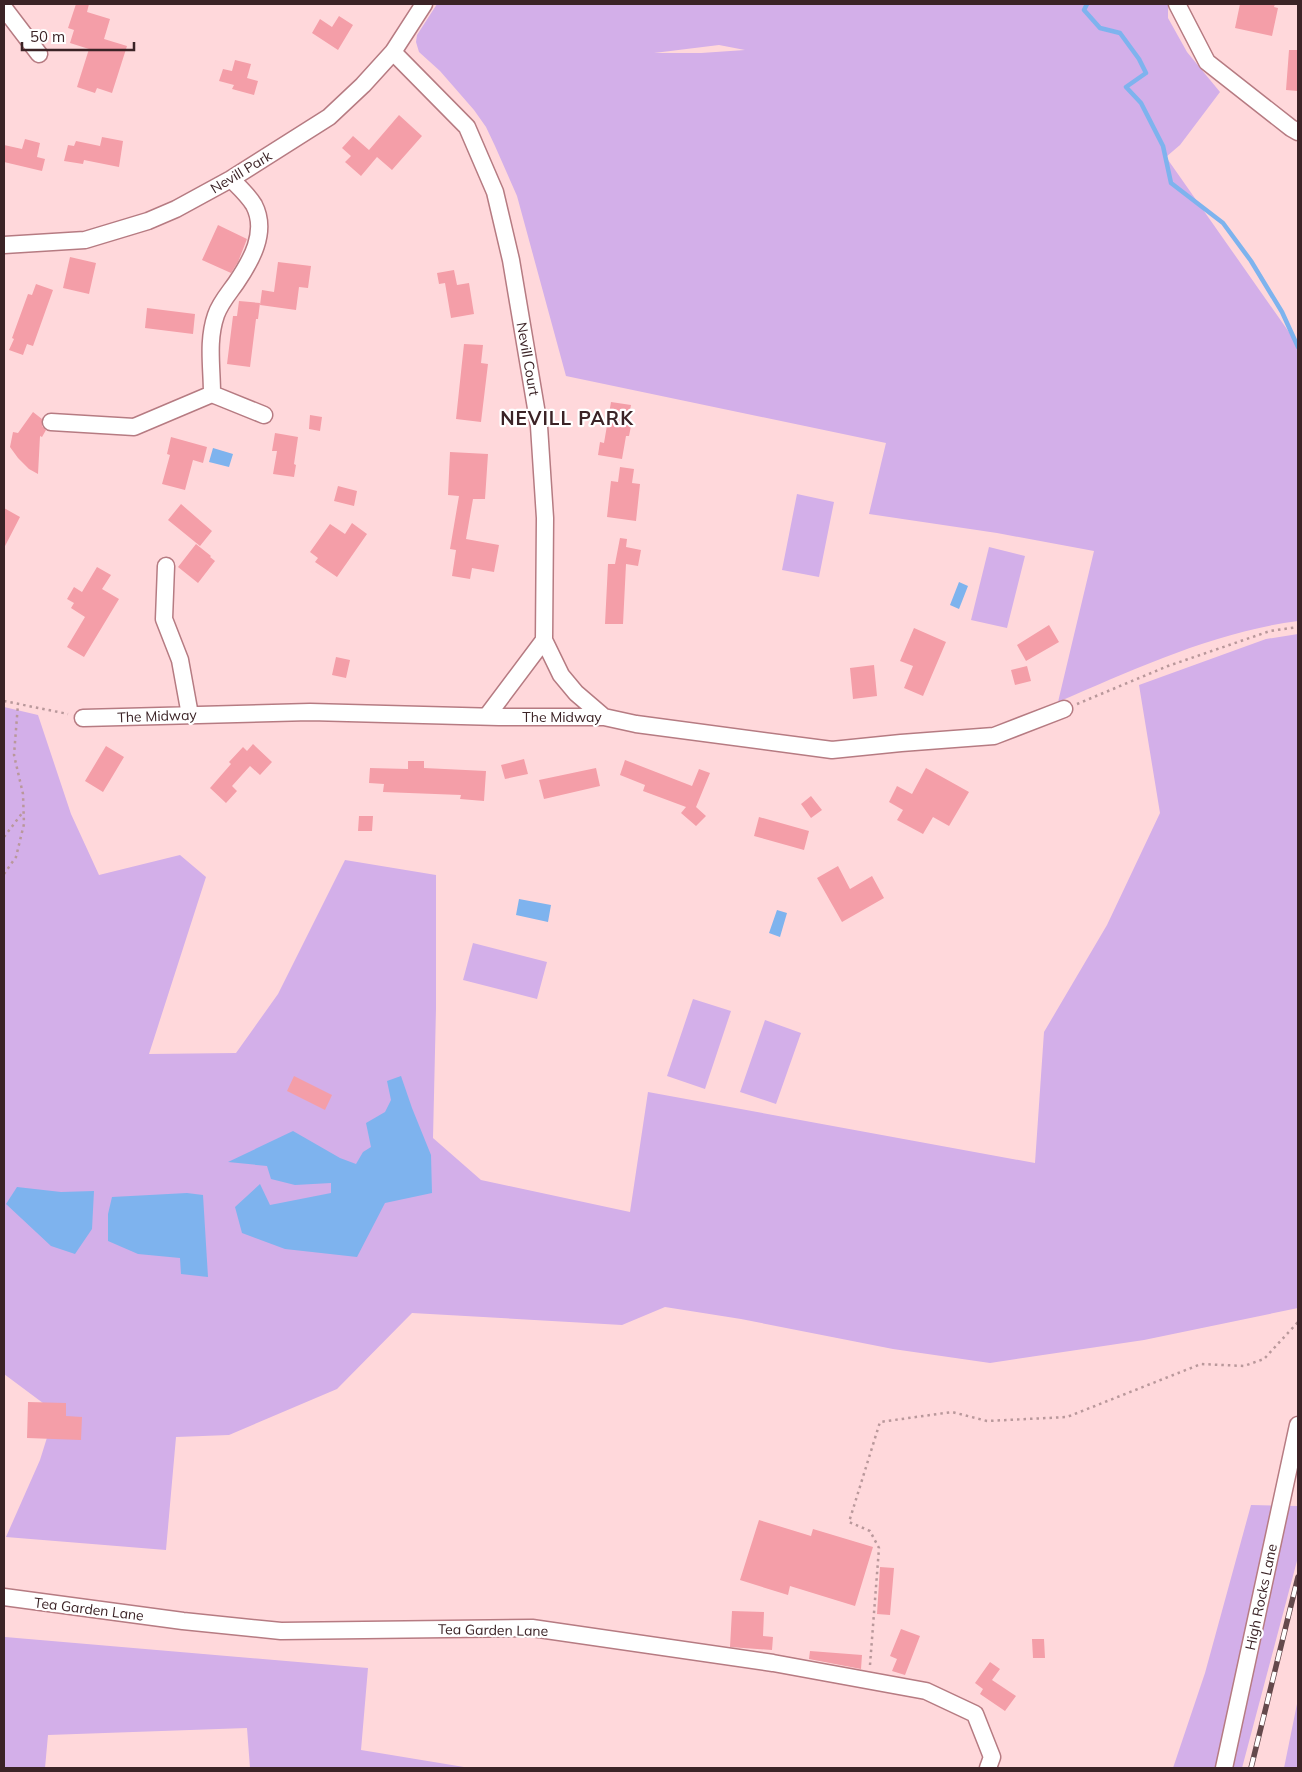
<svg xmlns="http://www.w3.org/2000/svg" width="1302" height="1772" font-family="Mulish,sans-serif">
<rect width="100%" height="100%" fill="#ffd8db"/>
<path fill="#d3afe9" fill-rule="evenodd" d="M 437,4 L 1168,4 L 1168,18 L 1187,52 L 1220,92 L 1180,145 L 1166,157 L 1298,345 L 1298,621 C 1214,632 1135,669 1058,702 L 1094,551 L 997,533 L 869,514 L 886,443 L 566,376 L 517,196 L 495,146 L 486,127 L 474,110 L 440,71 L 419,52 L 416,42 L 417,35 ZM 719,45 L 745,50 L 701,53 L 654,53 Z
M 797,494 L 834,502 L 819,577 L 782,570 Z
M 989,547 L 1025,556 L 1007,628 L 971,620 Z
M 1298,634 L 1298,1308 L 1144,1340 L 990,1363 L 893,1349 L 741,1319 L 665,1307 L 622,1325 L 412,1313 L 337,1389 L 229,1435 L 176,1437 L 166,1550 L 6,1537 L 40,1460 L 55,1412 L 4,1374 L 4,707 L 38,715 L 71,814 L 99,875 L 180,855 L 206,877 L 149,1054 L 236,1053 L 278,994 L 345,860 L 436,875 L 436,1008 L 433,1138 L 481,1180 L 630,1212 L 648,1092 L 1035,1163 L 1044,1032 L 1107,925 L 1160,813 L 1139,685 L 1266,639 Z
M 473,943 L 547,962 L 537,999 L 463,980 Z
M 693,999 L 731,1011 L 705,1089 L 667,1076 Z
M 765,1020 L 801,1033 L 776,1104 L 740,1092 Z
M 1251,1505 L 1298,1506 L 1298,1557 L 1242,1768 L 1173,1768 L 1205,1673 Z
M 5,1637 L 368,1668 L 361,1750 L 470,1768 L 250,1768 L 247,1728 L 48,1735 L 45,1768 L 4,1768 Z
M 1298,1699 L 1298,1768 L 1284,1768 Z"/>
<path fill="#7eb3ee" d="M 213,448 L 233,454 L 229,467 L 209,462 Z
M 959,582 L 968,586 L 959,609 L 950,605 Z
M 519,899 L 551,905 L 548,922 L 516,915 Z
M 777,910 L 787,913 L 780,937 L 769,933 Z
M 401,1076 L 412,1108 L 431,1155 L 432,1193 L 385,1203 L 357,1257 L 285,1249 L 242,1233 L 235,1207 L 260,1184 L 270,1205 L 331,1193 L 331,1183 L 295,1185 L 271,1179 L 267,1166 L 228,1162 L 293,1131 L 340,1158 L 356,1164 L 363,1152 L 371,1147 L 366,1123 L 385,1112 L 391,1100 L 387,1081 Z
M 17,1187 L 61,1192 L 94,1191 L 92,1229 L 75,1254 L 51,1246 L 6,1204 Z
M 187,1193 L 203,1195 L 208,1277 L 181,1274 L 180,1258 L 138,1254 L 108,1241 L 108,1214 L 112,1197 Z"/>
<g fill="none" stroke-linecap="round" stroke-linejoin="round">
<path stroke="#7eb3ee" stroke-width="4.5" d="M 1087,4 L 1084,10 L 1100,28 L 1120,33 L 1139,59 L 1146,73 L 1126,87 L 1141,103 L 1163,146 L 1171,183 L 1223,223 L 1251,261 L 1282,312 L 1298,347"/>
</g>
<path fill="#f49ea8" d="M 76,4 L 89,4 L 87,12 L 110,19 L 104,39 L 127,46 L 112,93 L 97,88 L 95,93 L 77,87 L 89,49 L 70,43 L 74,30 L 68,28 Z
M 1240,4 L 1275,4 L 1274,7 L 1278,8 L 1272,36 L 1235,28 Z
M 339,16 L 353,25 L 338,50 L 312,33 L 320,19 L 332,27 Z
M 1289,50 L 1298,50 L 1298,91 L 1286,90 Z
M 235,60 L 251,64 L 247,78 L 258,81 L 254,95 L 232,89 L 234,85 L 219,81 L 223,69 L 232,71 Z
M 399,115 L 422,136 L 392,170 L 377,157 L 361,176 L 345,162 L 351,156 L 342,148 L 353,136 L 369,150 Z
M 102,137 L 123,141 L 119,167 L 84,160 L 83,164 L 64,161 L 68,145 L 74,146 L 76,141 L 100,146 Z
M 25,139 L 40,143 L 37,157 L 45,159 L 42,171 L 4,162 L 4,145 L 22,149 Z
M 218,225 L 247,239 L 238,262 L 231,273 L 202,260 Z
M 70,257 L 96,263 L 89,294 L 63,288 Z
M 278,262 L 311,266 L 308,288 L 299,287 L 296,310 L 260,305 L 262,290 L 274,292 Z
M 454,270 L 457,285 L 469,283 L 474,314 L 451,318 L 445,283 L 439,284 L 437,273 Z
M 36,284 L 53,290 L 33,346 L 27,344 L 23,355 L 9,350 L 14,339 L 12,338 L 28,294 L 32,295 Z
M 239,301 L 260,303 L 258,319 L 256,319 L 250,367 L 227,364 L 233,316 L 237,316 Z
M 147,308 L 195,314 L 193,334 L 145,328 Z
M 464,344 L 483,345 L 481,363 L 488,364 L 481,422 L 456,419 Z
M 611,402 L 631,405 L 628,421 L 632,421 L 629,436 L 626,436 L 622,459 L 598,455 L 600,442 L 604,443 Z
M 33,412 L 42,419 L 42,426 L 46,430 L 42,437 L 40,436 L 38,474 L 29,469 L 18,458 L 10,447 L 13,432 L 18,433 Z
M 310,415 L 322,417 L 320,431 L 309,429 Z
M 275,433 L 298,437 L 294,464 L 296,465 L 294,477 L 273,474 L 277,451 L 272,451 Z
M 171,437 L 207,447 L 203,463 L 193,460 L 185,490 L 162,484 L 170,455 L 167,454 Z
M 450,452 L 488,454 L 485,499 L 473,499 L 466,539 L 499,545 L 494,572 L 472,568 L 470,579 L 452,576 L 456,550 L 450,549 L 459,496 L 448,495 Z
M 620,467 L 634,469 L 632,483 L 640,484 L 636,521 L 607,517 L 611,481 L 618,482 Z
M 338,486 L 357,491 L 354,506 L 334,501 Z
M 181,504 L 212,531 L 200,546 L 168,520 Z
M 4,508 L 20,517 L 4,548 Z
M 352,523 L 367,534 L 337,577 L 315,562 L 318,558 L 310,552 L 330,524 L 345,534 Z
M 620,538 L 627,539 L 626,547 L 641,550 L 638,566 L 626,564 L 623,624 L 605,624 L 608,564 L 615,564 Z
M 196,544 L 211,556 L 210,557 L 215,561 L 198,583 L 178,567 Z
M 97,567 L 111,575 L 102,589 L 119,599 L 84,657 L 67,647 L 85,617 L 71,608 L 74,603 L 67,599 L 74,587 L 82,592 Z
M 1049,625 L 1059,642 L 1026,661 L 1017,645 Z
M 914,628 L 946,642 L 923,696 L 904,688 L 913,666 L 900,661 Z
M 336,657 L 350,660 L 346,678 L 332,675 Z
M 874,665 L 877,696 L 853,699 L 850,668 Z
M 1027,666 L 1031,681 L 1015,685 L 1011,670 Z
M 253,744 L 272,762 L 260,775 L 250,766 L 232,786 L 237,791 L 226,803 L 210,788 L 231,764 L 229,762 L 243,747 L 247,751 Z
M 106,746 L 124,757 L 103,792 L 85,781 Z
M 524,759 L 528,774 L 505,779 L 501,765 Z
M 625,760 L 692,786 L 699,769 L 710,773 L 696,807 L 706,816 L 696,826 L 681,813 L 686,807 L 643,791 L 645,785 L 620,775 Z
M 408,761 L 424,761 L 424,768 L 486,771 L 484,801 L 460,799 L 461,795 L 383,792 L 384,784 L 369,783 L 370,768 L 408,769 Z
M 596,768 L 600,786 L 544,799 L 539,780 Z
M 926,768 L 969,792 L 949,826 L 933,817 L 923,834 L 897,820 L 903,810 L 889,802 L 897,786 L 912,794 Z
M 811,796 L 822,810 L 811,818 L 801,804 Z
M 359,816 L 373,816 L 372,831 L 358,831 Z
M 759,817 L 809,831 L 804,850 L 754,836 Z
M 838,866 L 850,889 L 872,876 L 884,898 L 842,922 L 817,878 Z
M 294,1076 L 332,1095 L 325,1110 L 287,1091 Z
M 28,1402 L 66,1403 L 66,1416 L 82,1417 L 81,1440 L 27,1438 Z
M 759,1520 L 811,1536 L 813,1529 L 873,1547 L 855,1606 L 790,1586 L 788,1595 L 740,1580 Z
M 880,1567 L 894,1568 L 890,1615 L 877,1614 Z
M 732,1611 L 764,1612 L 763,1636 L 773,1637 L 772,1650 L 730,1647 Z
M 901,1629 L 920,1636 L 905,1675 L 892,1671 L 897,1659 L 890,1656 Z
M 1032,1639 L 1044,1639 L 1045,1658 L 1033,1658 Z
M 810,1651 L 862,1655 L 861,1669 L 809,1659 Z
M 990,1662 L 1000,1669 L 992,1680 L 1016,1696 L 1005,1711 L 980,1694 L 983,1689 L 975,1683 Z"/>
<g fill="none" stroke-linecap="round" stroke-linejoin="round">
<defs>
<path id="minor" d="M 1177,4 L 1207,62 L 1291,128 L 1298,132
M 4,8 L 39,54
M 393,52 L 467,127 L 495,192 L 511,260 L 539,426 L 545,518 L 544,640 L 487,716
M 4,245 L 85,240 L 148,221 L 176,209 L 231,179 L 329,117 L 363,85 L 393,52 L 424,4
M 212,394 C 212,367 207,341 216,315 C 220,303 229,293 236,283 C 251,261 268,232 254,205 C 248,195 239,187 231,179
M 51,422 L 134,427 L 212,394 L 264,415
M 166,566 L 164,619 L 180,660 L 190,715
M 544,640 L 561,675 L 576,693 L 604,717
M 83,718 L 310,712 L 499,717 L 604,717 L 636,724 L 832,750 L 901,743 L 994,736 L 1064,709
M 4,1597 L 183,1621 L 281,1631 L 532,1628 L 773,1663 L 926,1691 L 975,1714 L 992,1757 L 988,1768
M 1224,1768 L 1298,1425"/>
</defs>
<use href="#minor" stroke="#b67b82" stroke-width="19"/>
<path stroke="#b9989b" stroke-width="2.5" stroke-dasharray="2.5 4" stroke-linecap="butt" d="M 4,701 L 68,714
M 1077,704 L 1168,666 L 1270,631 L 1298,627
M 4,837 L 23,812
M 4,874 L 16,857 L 24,824 L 23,794 L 14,755 L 18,704
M 870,1665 L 879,1548 L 870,1531 L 849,1522 L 880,1422 L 952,1412 L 987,1421 L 1067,1417 L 1201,1364 L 1244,1366 L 1264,1359 L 1298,1322"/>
<use href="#minor" stroke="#fff" stroke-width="16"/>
<defs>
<path id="rail" d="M 1251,1768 L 1298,1577"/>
</defs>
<use href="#rail" stroke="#64494c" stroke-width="5.5"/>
<use href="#rail" stroke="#fff" stroke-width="4" stroke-dasharray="11" stroke-linecap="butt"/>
</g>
<g text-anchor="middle" stroke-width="4.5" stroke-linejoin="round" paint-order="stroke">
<g font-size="14" fill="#3b2326" stroke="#fff">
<text transform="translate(241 172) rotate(-31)" y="5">Nevill Park</text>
<text transform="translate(528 359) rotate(80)" y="5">Nevill Court</text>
<text transform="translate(157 716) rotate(-2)" y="5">The Midway</text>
<text x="562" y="722">The Midway</text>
<text transform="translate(1261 1597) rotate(-78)" y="5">High Rocks Lane</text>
<text transform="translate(89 1609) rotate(7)" y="5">Tea Garden Lane</text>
<text transform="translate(493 1630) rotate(1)" y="5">Tea Garden Lane</text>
</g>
<g font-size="19" font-weight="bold" letter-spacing="1" fill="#3b2326" stroke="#fff">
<text x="567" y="425">NEVILL PARK</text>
</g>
</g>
<rect width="1302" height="1772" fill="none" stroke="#3b2326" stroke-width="10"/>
<path d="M22 42v8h112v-8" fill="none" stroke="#3b2326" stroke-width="2.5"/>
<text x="30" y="42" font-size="15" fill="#3b2326" stroke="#ffffff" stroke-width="4" paint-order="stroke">50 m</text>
</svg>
